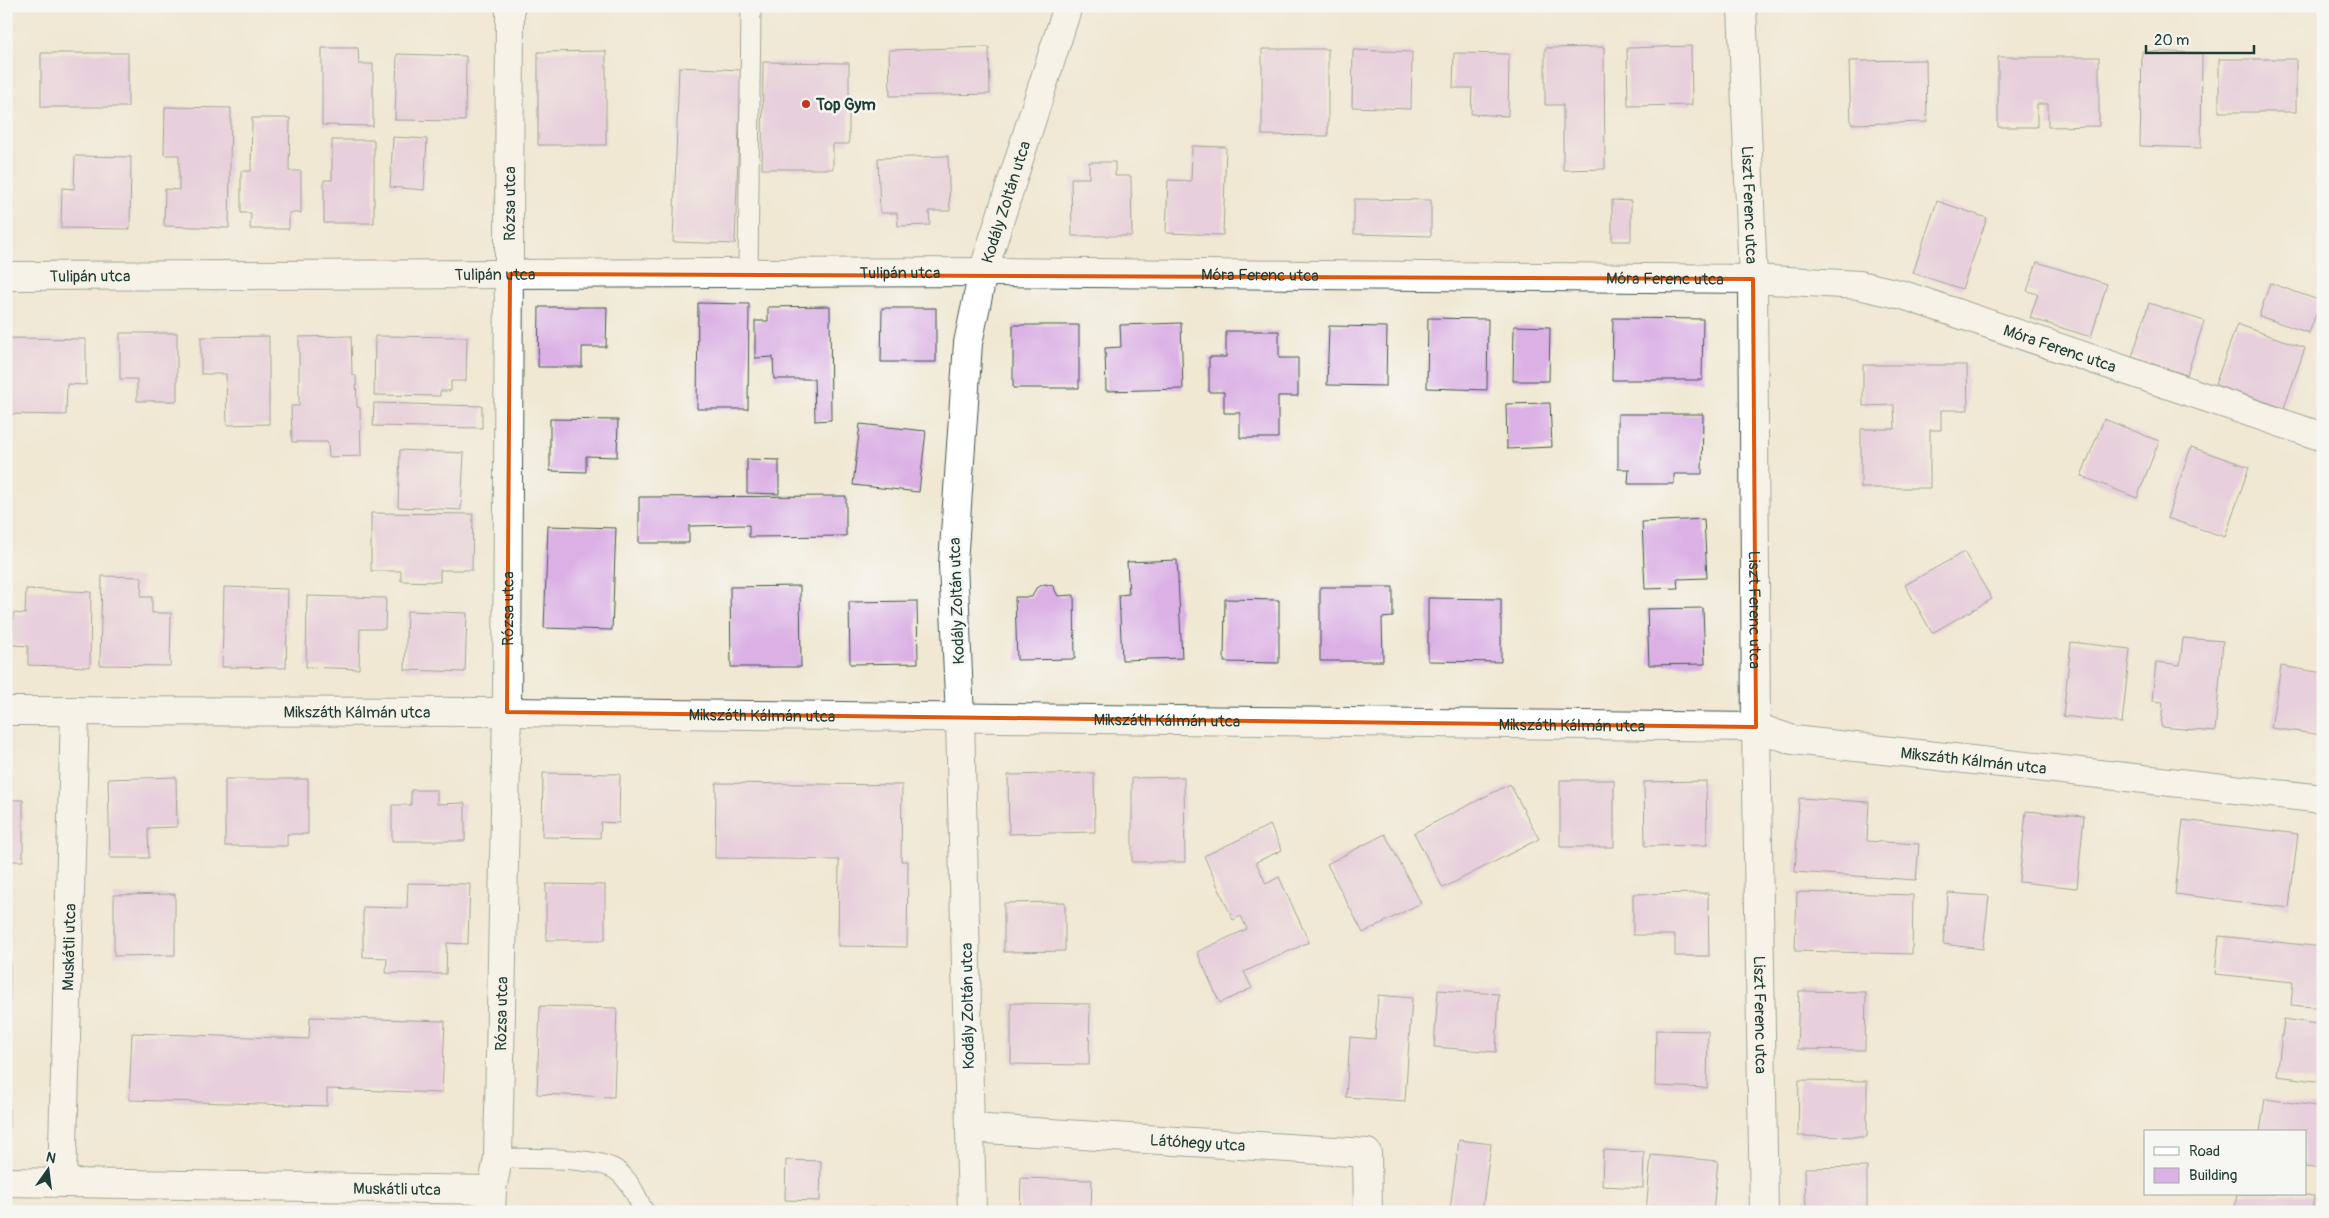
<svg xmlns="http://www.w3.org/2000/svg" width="2329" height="1218" font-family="Pangolin,sans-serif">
<rect width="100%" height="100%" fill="#f6f6f2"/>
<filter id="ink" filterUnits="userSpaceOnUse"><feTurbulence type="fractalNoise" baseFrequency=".02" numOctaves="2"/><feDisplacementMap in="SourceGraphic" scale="10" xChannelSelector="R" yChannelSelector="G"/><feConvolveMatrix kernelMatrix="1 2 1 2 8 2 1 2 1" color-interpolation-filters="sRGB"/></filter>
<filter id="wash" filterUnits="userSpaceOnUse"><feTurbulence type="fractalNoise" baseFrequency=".0096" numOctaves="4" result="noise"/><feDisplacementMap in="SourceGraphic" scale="20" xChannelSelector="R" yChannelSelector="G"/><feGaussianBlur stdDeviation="1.12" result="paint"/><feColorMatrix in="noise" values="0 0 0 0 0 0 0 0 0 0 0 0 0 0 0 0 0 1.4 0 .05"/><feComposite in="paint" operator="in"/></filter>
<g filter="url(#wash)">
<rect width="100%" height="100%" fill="#f0e8d3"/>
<g id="blocks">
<path fill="#dbb1e5" d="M 1691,46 L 1692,105 L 1628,106 L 1627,48 Z
M 989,47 L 990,94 L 890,96 L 889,50 Z
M 1604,47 L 1605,169 L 1563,170 L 1563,105 L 1545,105 L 1545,48 Z
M 322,48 L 358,48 L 359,64 L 373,64 L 373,126 L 322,125 Z
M 1262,49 L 1328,49 L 1328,136 L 1262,135 Z
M 1353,50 L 1412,52 L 1411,109 L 1352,107 Z
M 606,51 L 606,145 L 538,145 L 538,52 Z
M 2142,51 L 2202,53 L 2201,148 L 2140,146 Z
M 41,53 L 128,53 L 128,107 L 41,107 Z
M 1454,53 L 1509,54 L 1508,116 L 1471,114 L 1472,88 L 1453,88 Z
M 397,54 L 466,56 L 465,121 L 395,120 Z
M 1998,57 L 2099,57 L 2099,126 L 2048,127 L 2048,104 L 2037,104 L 2037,127 L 1998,127 Z
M 2219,59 L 2296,59 L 2296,112 L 2219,112 Z
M 1926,60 L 1927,122 L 1851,124 L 1849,61 Z
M 763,62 L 849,63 L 849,144 L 833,144 L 833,169 L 762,169 Z
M 679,67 L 741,70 L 735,244 L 673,242 Z
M 165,107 L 231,108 L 229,228 L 164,226 L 165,189 L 179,190 L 179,155 L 164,155 Z
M 252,118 L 290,118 L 289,171 L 301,171 L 301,213 L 289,213 L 289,229 L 250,229 L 251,213 L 241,213 L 241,171 L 251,171 Z
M 393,137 L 427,139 L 424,190 L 390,187 Z
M 332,140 L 374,140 L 374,223 L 324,223 L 324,180 L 332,180 Z
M 1192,146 L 1226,147 L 1223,235 L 1166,233 L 1168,180 L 1191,181 Z
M 75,156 L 131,157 L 130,229 L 61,228 L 62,188 L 74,189 Z
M 948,156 L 950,211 L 929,211 L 930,225 L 898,226 L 897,213 L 880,213 L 878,158 Z
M 1089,162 L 1115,162 L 1115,176 L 1131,176 L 1132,236 L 1072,236 L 1071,178 L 1089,178 Z
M 1354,199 L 1431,200 L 1431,236 L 1354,234 Z
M 1612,200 L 1631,201 L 1631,241 L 1612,241 Z
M 1937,201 L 1987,218 L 1962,289 L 1913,273 Z
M 2037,262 L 2107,284 L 2091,337 L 2030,318 L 2038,294 L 2027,291 Z
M 2270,283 L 2321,301 L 2309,333 L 2259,316 Z
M 698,303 L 749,304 L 748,409 L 697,409 Z
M 2149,303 L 2204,321 L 2187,375 L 2132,357 Z
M 830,306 L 831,420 L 815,421 L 814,379 L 774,379 L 773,357 L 755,358 L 755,321 L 768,321 L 768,307 Z
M 539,307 L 607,307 L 606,347 L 582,347 L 582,367 L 538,367 Z
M 882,308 L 936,308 L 936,362 L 881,362 Z
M 1428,318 L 1488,319 L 1487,390 L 1427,388 Z
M 1613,318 L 1703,319 L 1702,380 L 1612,380 Z
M 1181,323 L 1183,389 L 1106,391 L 1105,348 L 1121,347 L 1120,325 Z
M 2237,324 L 2305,348 L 2284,408 L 2215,385 Z
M 1013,325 L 1079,325 L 1079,388 L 1013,388 Z
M 1329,326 L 1387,327 L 1386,386 L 1327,385 Z
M 1514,326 L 1550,327 L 1549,381 L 1513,381 Z
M 1226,331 L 1279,331 L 1279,358 L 1298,358 L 1298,396 L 1278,396 L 1278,438 L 1240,438 L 1240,413 L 1224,413 L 1224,392 L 1209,392 L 1209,357 L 1226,357 Z
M 120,333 L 177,333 L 177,401 L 137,401 L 137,379 L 120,379 Z
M 269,336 L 269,424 L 227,425 L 226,374 L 201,374 L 201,337 Z
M 351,336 L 352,375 L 356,376 L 357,407 L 360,408 L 361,456 L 329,457 L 328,442 L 292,442 L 291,406 L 299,406 L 299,337 Z
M 375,336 L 467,337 L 466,381 L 451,381 L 451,391 L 440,391 L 440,396 L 374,395 Z
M 6,338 L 86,339 L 86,385 L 67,384 L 66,415 L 6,414 Z
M 1863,365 L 1967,365 L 1968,410 L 1941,410 L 1941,430 L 1930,430 L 1930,488 L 1861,488 L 1861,429 L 1895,429 L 1894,405 L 1863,406 Z
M 374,403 L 482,406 L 482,428 L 373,426 Z
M 1550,403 L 1552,447 L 1507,449 L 1506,404 Z
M 1618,414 L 1703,414 L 1702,474 L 1674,474 L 1674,484 L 1628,484 L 1629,469 L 1618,469 Z
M 550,419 L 618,420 L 617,457 L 586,456 L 586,472 L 550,471 Z
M 2104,419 L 2159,441 L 2137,498 L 2081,476 Z
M 860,424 L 926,431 L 919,492 L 853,485 Z
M 2191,447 L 2249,467 L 2225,537 L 2167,518 Z
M 400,450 L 464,453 L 461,510 L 398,507 Z
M 747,459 L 779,460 L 779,494 L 747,493 Z
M 846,496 L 846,536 L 749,537 L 749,525 L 689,526 L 689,543 L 639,543 L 639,497 Z
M 371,513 L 473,514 L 472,570 L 440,570 L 440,582 L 401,581 L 401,571 L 371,571 Z
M 1704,519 L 1707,578 L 1677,579 L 1678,588 L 1645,589 L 1642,522 Z
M 548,526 L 616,528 L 612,630 L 544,628 Z
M 1964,552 L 1992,599 L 1932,633 L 1905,585 Z
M 1177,560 L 1182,658 L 1122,660 L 1119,595 L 1129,594 L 1127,562 Z
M 102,576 L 142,577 L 141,597 L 152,597 L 152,613 L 171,613 L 170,666 L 100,665 Z
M 1045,584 L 1053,586 L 1058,596 L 1074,595 L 1075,659 L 1017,660 L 1015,597 L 1032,597 L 1036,588 Z
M 800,586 L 801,667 L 731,667 L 730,587 Z
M 224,587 L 288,589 L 286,668 L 222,667 Z
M 1320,587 L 1393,587 L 1393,617 L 1382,618 L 1383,661 L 1320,661 Z
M 26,589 L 91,592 L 90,667 L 28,665 L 28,646 L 12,645 L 13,613 L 25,614 Z
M 307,596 L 386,598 L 385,629 L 360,629 L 359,669 L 306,667 Z
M 1428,598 L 1501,599 L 1501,662 L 1428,661 Z
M 1225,599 L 1279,600 L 1279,663 L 1224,662 Z
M 917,601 L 918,663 L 850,664 L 849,602 Z
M 1703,608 L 1705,664 L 1649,665 L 1647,609 Z
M 407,611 L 467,613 L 465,672 L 405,670 Z
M 2183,638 L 2223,641 L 2215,732 L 2161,727 L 2163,702 L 2152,701 L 2156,662 L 2180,665 Z
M 2071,642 L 2130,649 L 2122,723 L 2063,716 Z
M 2281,666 L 2323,673 L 2323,735 L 2271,728 Z
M 543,773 L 620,774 L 619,823 L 601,822 L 600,838 L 542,837 Z
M 1094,773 L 1095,832 L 1009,834 L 1008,775 Z
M 176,777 L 177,827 L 148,828 L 149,858 L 110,858 L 108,779 Z
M 1184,777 L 1185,862 L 1132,862 L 1132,778 Z
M 225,779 L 308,779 L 308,834 L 287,834 L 287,846 L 225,846 Z
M 1560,780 L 1614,780 L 1614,847 L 1560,847 Z
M 1706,781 L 1707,845 L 1645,846 L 1644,782 Z
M 716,783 L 902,785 L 901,861 L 908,861 L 907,947 L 838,946 L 839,860 L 715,858 Z
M 1510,784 L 1539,839 L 1443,888 L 1414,833 Z
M 411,790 L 437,790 L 437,804 L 465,803 L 465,841 L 392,841 L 392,805 L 411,805 Z
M 1799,798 L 1869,802 L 1867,841 L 1919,844 L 1916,880 L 1795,872 Z
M 6,800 L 23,800 L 23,861 L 6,861 Z
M 2026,811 L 2084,816 L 2077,888 L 2019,882 Z
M 2183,820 L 2298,834 L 2289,908 L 2175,894 Z
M 1270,825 L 1282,850 L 1256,862 L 1266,884 L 1279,877 L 1309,942 L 1244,972 L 1252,988 L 1220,1003 L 1197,952 L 1247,929 L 1241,916 L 1233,920 L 1204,856 Z
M 1385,834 L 1421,903 L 1363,933 L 1327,864 Z
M 408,883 L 470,884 L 468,944 L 447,943 L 446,974 L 386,973 L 387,958 L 363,957 L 363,907 L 407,908 Z
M 546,884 L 605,885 L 605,940 L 546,940 Z
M 1797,892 L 1913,895 L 1912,954 L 1795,951 Z
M 1708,893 L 1709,956 L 1675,956 L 1675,935 L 1633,935 L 1633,894 Z
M 1948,893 L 1989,896 L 1983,949 L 1943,944 Z
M 175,894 L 175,955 L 114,956 L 114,895 Z
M 1065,902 L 1065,951 L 1004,952 L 1004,903 Z
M 2219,936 L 2323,947 L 2323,1008 L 2291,1005 L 2293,982 L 2215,974 Z
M 6,959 L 10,959 L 9,1136 L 6,1136 Z
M 1438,990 L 1499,994 L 1496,1052 L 1434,1047 Z
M 1799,991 L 1866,992 L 1865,1050 L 1797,1049 Z
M 1378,995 L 1412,998 L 1405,1101 L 1346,1097 L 1350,1037 L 1375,1039 Z
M 1011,1003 L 1090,1004 L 1089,1065 L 1011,1064 Z
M 540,1006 L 617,1008 L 614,1097 L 537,1094 Z
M 310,1017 L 445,1021 L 442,1093 L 327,1089 L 327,1106 L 129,1100 L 132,1033 L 309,1039 Z
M 2284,1019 L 2323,1025 L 2323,1082 L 2277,1076 Z
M 1656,1030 L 1708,1031 L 1707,1088 L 1655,1086 Z
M 1799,1080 L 1867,1081 L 1867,1137 L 1798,1136 Z
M 2265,1099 L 2323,1107 L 2323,1169 L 2305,1167 L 2305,1132 L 2260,1132 Z
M 1459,1140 L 1491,1144 L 1482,1212 L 1450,1210 Z
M 1603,1150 L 1644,1152 L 1643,1188 L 1602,1186 Z
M 1651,1155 L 1718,1161 L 1713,1212 L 1646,1212 Z
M 786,1160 L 821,1161 L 820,1201 L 785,1200 Z
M 1867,1167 L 1867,1212 L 1806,1212 L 1805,1168 Z
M 1021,1178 L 1092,1180 L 1091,1212 L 1020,1212 Z
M 2237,1194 L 2298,1194 L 2314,1196 L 2312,1212 L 2234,1212 Z
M 910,1206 L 910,1212 L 847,1212 L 847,1208 Z"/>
</g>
</g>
<g filter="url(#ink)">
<use href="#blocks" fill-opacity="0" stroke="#3e574c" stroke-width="1"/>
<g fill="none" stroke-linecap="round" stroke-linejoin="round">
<defs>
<path id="lane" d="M 748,273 L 751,6
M 498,1158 C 525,1159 595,1156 616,1170 C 630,1180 637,1197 644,1212"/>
<g id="street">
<path id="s1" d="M 1742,6 L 1753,279 L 1756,727 L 1764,1212"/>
<path id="s2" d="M 6,276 L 983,272 L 1753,279 L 1859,285 L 1903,295 L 2323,437"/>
<path id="s3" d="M 6,711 L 507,712 L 1756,727 L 1793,740 L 2323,799"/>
<path id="s4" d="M 970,1128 L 1367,1153 L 1368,1212"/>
<path id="s5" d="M 6,1182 L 492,1190"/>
<path id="s6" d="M 62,1182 L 75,711"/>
<path id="s7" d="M 491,1212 L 492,1190 L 498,1158 L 507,712 L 510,6"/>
<path id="s8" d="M 972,1212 L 960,718 L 953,564 L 968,343 L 983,272 L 1068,6"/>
</g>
</defs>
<use href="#lane" stroke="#3e574c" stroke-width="21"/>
<use href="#street" stroke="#3e574c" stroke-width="30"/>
<use href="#lane" stroke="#fff" stroke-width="19"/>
<use href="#street" stroke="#fff" stroke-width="28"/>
</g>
</g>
<path d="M0 0H2329V1218H0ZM 510,274 L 1753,279 L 1756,727 L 507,712 Z" fill="#f0e8d3" fill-opacity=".55" fill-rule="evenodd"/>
<path fill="none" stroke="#de580e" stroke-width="4" stroke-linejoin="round" d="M 510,274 L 1753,279 L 1756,727 L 507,712 Z"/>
<circle fill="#c8321e" stroke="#f6f6f2" stroke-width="2" cx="806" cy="104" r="5"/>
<g text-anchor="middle" stroke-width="5" stroke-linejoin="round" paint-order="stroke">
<g font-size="16" font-weight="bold" fill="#1f3d34" stroke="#f6f6f2" text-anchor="start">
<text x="816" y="110">Top Gym</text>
</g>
<g font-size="16" fill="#1f3d34" stroke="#f6f6f2">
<text dy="6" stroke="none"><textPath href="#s8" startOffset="1016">Kodály Zoltán utca</textPath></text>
<text dy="6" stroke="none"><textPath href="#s7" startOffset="1009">Rózsa utca</textPath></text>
<text dy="6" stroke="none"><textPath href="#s1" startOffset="199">Liszt Ferenc utca</textPath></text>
<text dy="6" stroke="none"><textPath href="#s2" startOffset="894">Tulipán utca</textPath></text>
<text dy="6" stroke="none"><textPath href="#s2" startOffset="489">Tulipán utca</textPath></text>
<text dy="6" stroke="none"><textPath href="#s2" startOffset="1254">Móra Ferenc utca</textPath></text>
<text dy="6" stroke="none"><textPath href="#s2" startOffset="84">Tulipán utca</textPath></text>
<text dy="6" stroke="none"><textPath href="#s2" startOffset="1659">Móra Ferenc utca</textPath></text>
<text dy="6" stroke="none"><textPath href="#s2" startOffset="2064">Móra Ferenc utca</textPath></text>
<text transform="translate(956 601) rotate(-92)" y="6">Kodály Zoltán utca</text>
<text dy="6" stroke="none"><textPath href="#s7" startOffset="604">Rózsa utca</textPath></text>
<text dy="6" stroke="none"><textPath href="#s1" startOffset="604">Liszt Ferenc utca</textPath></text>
<text dy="6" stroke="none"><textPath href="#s3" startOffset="351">Mikszáth Kálmán utca</textPath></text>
<text dy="6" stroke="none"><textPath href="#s3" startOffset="756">Mikszáth Kálmán utca</textPath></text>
<text dy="6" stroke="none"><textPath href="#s3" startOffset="1161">Mikszáth Kálmán utca</textPath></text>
<text dy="6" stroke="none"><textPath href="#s3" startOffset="1566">Mikszáth Kálmán utca</textPath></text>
<text dy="6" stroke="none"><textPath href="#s3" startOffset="1971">Mikszáth Kálmán utca</textPath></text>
<text dy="6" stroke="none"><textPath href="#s6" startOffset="235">Muskátli utca</textPath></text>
<text transform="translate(967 1006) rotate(-91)" y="6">Kodály Zoltán utca</text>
<text dy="6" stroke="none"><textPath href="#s7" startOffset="199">Rózsa utca</textPath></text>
<text dy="6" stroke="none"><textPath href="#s1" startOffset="1009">Liszt Ferenc utca</textPath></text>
<text dy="6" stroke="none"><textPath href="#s4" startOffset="228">Látóhegy utca</textPath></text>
<text dy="6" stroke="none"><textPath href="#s5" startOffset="391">Muskátli utca</textPath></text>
</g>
</g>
<rect width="2329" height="1218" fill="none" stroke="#f6f6f2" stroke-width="25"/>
<rect x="2144" y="1130" width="162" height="65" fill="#f6f6f2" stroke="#a0aca6"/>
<rect x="2154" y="1147" width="25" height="8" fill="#ffffff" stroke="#a0aca6"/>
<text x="2189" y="1156" font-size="15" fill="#1f3d34">Road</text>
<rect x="2154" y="1168" width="25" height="15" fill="#dbb1e5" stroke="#a0aca6"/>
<text x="2189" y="1180" font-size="15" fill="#1f3d34">Building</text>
<g transform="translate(48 1170) rotate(14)" stroke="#f6f6f2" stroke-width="4" paint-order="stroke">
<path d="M0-4L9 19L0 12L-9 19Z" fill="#1f3d34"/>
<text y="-8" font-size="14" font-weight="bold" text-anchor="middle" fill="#1f3d34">N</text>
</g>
<path d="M2146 45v8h108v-8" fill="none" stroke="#1f3d34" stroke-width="2.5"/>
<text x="2154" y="45" font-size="15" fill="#1f3d34" stroke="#f6f6f2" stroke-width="4" paint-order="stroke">20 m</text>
</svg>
